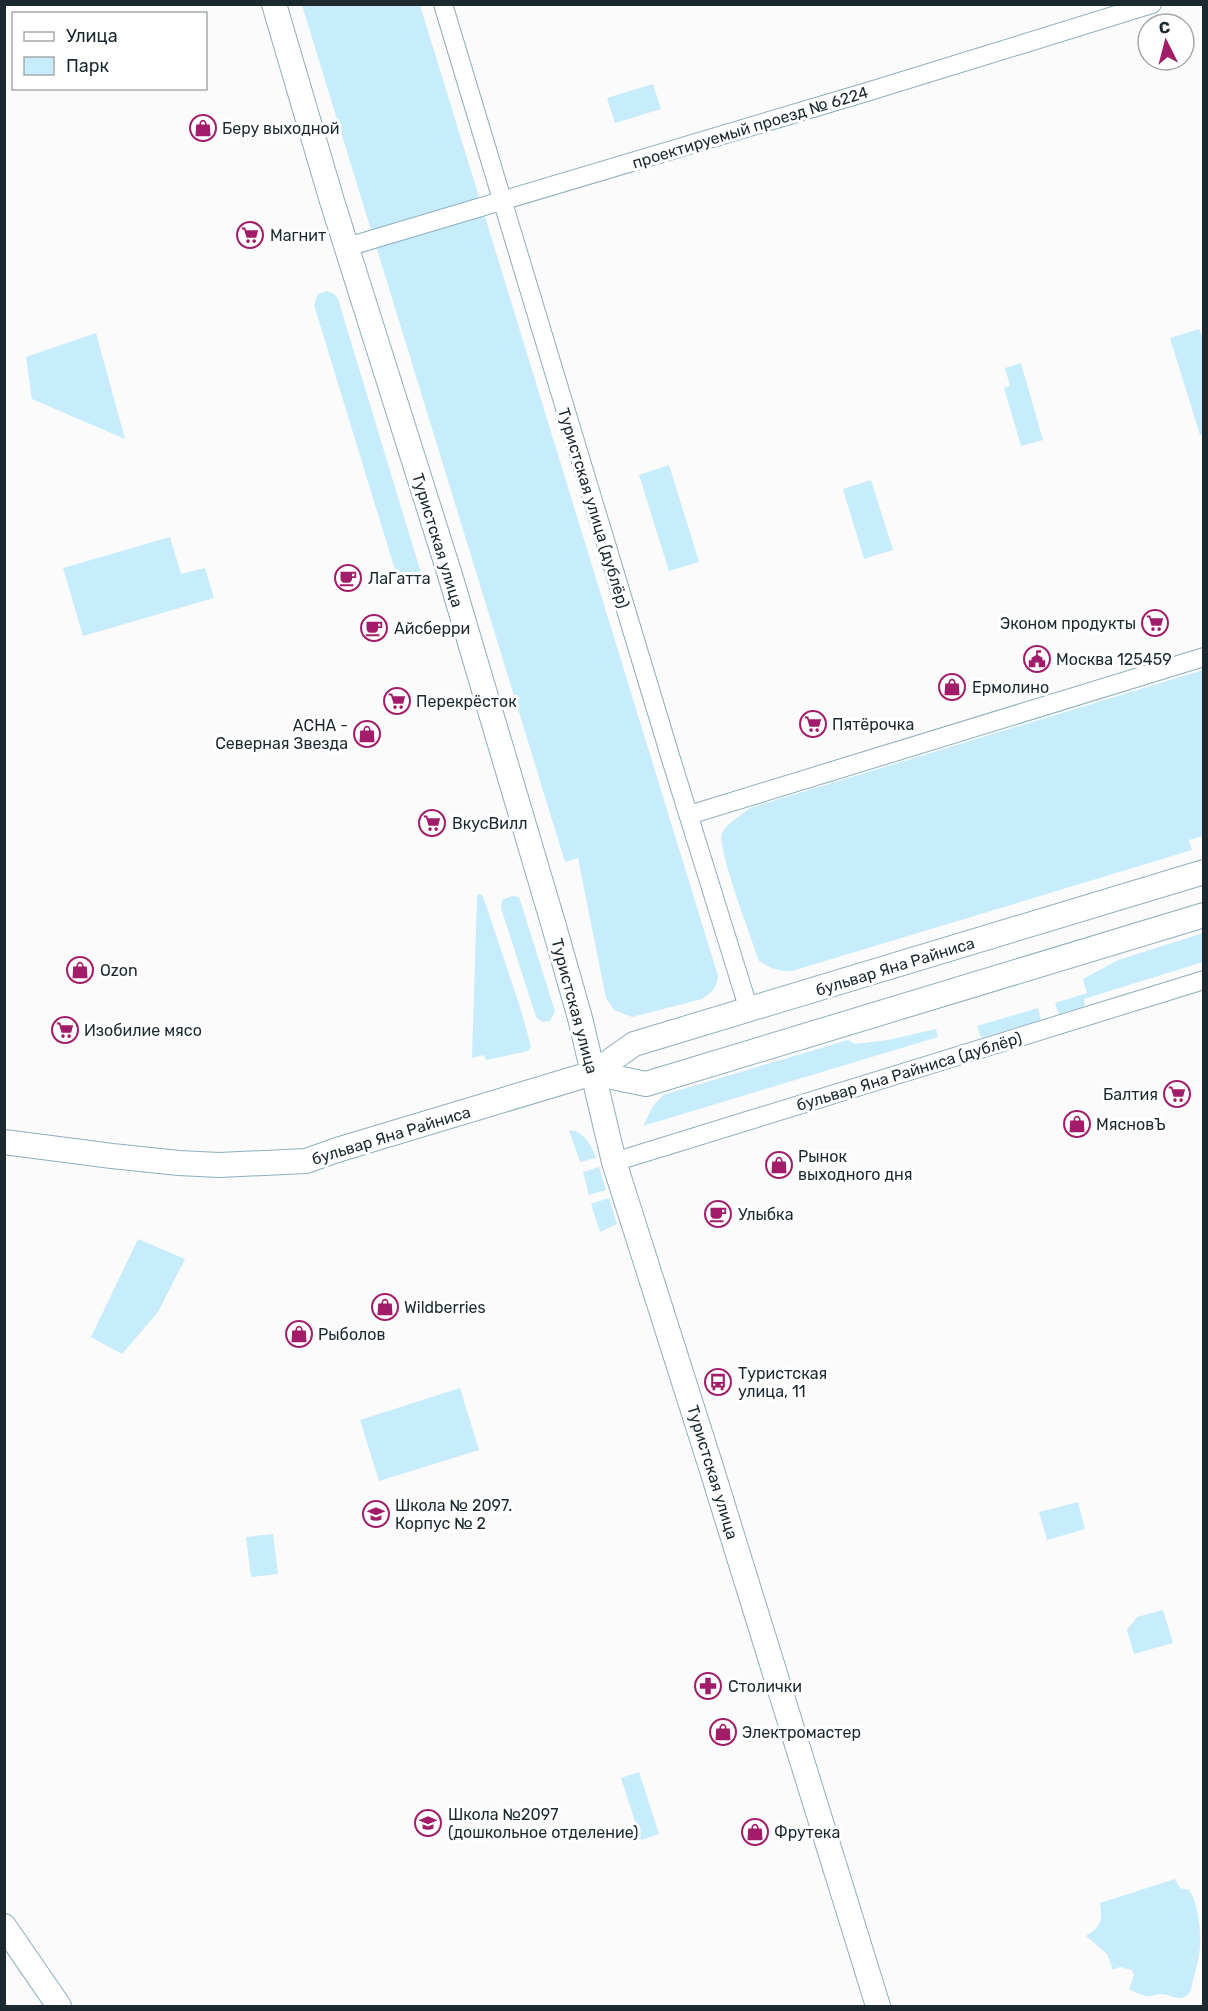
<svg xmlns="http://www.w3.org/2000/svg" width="1208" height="2011" font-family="Rubik,sans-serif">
<rect width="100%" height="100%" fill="#fbfbfb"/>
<path fill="#c7ecfc" d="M 302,5 L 420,5 L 718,976 C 717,988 711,993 702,999 L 632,1017 L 614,1010 L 606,998 L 578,858 L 565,862 Z
M 653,84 L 661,109 L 615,123 L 607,98 Z
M 327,291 L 334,294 L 338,299 L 421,573 L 420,581 L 408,586 L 399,583 L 314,305 L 318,294 Z
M 1199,329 L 1204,342 L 1204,434 L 1200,435 L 1170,338 Z
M 96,333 L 125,439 L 32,399 L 26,357 Z
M 1021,363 L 1043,440 L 1021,446 L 1004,388 L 1010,386 L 1005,368 Z
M 669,465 L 699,562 L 669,571 L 639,475 Z
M 871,480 L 893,550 L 864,559 L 843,489 Z
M 170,537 L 181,574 L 205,568 L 214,598 L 83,636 L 63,568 Z
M 1203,670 L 1203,836 L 1189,840 L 1192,850 L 792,971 C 779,972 770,968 759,961 C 753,942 716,846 722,833 C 726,824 742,815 750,808 Z
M 479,894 L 482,895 L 486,905 L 520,1007 L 531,1046 L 529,1050 L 524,1052 L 486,1060 L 484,1055 L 472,1058 L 477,896 Z
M 512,896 L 519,897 L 555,1011 L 550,1021 L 542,1022 L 536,1017 L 501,908 L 502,900 Z
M 1203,933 L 1203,962 L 1084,999 L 1085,1006 L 1059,1014 L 1055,1003 L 1087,993 L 1083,979 L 1118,960 Z
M 1038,1008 L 1041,1020 L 981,1038 L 977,1026 Z
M 936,1029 L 938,1037 L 643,1126 L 653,1106 L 663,1095 L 848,1040 L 855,1044 L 888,1040 Z
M 569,1130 C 583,1130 592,1146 596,1158 L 580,1162 Z
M 599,1167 L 606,1190 L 589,1195 L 583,1172 Z
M 609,1198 L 617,1224 L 600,1232 L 591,1204 Z
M 138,1239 L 185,1259 L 158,1312 L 122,1354 L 91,1337 Z
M 460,1388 L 479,1450 L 379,1481 L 360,1420 Z
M 1078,1502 L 1085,1529 L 1047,1540 L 1039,1512 Z
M 273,1534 L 278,1574 L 251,1577 L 246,1537 Z
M 1163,1610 L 1173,1643 L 1134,1654 L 1127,1630 L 1137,1617 Z
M 639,1772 L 659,1834 L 641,1840 L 621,1778 Z
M 1175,1879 L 1180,1888 L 1189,1890 C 1198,1903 1201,1930 1200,1947 C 1199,1961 1194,1975 1191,1989 C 1184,2005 1173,1995 1162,1994 C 1156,1994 1152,1997 1147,1996 C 1141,1995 1134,1992 1129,1989 L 1134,1975 L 1132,1970 L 1120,1967 L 1113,1970 L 1107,1954 L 1086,1936 C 1102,1926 1102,1921 1100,1903 Z"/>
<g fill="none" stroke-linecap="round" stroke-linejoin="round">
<defs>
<path id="street" d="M 443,4 L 671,759 L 749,1010
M 347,247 L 870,91 L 1152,4
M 689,815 L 1204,657
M 614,1162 L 1204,980"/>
<path id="secondary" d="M 274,4 L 332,201 L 450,575 L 553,923 L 580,1018 L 614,1162 L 711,1467 L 878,2006
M 593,1073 L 646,1084 L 1204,915
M 4,1142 L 112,1156 L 179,1163 L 219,1165 L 306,1161 L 337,1150 L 593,1073 L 634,1044 L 1204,872
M 4,1926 L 59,2006"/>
</defs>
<use href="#street" stroke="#8cafbd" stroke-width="20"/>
<use href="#secondary" stroke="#8cafbd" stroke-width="26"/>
<use href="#street" stroke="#fff" stroke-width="18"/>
<use href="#secondary" stroke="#fff" stroke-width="24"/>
</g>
<defs>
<symbol id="shop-ring" viewBox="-11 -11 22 22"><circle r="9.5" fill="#fff" stroke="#a21c69" stroke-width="1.5"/><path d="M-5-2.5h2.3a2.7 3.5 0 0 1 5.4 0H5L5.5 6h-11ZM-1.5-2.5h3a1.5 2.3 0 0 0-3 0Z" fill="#a21c69"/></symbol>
<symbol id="supermarket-ring" viewBox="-11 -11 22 22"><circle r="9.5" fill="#fff" stroke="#a21c69" stroke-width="1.5"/><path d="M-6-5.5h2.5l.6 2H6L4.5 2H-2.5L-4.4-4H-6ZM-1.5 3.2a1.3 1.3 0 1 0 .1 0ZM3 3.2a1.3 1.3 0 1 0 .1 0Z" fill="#a21c69"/></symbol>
<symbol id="cafe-ring" viewBox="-11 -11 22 22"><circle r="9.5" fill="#fff" stroke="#a21c69" stroke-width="1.5"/><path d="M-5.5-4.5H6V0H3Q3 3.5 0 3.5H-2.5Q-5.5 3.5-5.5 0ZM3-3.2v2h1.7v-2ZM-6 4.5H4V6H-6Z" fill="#a21c69"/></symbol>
<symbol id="civic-ring" viewBox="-11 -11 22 22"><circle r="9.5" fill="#fff" stroke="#a21c69" stroke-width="1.5"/><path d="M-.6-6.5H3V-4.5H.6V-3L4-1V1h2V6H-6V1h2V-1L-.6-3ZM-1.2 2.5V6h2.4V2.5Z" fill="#a21c69"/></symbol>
<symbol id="bus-ring" viewBox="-11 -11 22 22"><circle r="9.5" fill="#fff" stroke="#a21c69" stroke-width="1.5"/><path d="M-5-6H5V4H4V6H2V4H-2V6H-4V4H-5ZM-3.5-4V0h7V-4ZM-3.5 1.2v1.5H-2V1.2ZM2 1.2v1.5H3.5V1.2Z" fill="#a21c69"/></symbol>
<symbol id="school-ring" viewBox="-11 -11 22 22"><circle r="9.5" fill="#fff" stroke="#a21c69" stroke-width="1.5"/><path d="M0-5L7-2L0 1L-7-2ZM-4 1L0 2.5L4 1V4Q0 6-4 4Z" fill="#a21c69"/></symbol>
<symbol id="pharmacy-ring" viewBox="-11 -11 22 22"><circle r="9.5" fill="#fff" stroke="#a21c69" stroke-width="1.5"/><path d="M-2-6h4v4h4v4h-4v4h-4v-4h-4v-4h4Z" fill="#a21c69"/></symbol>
</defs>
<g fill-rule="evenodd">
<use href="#shop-ring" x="188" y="113" width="30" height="30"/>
<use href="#supermarket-ring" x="235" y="220" width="30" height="30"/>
<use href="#cafe-ring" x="333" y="563" width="30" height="30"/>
<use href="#supermarket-ring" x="1140" y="608" width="30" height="30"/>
<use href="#cafe-ring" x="359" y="613" width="30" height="30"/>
<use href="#civic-ring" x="1022" y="644" width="30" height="30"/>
<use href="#shop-ring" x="937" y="672" width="30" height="30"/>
<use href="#supermarket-ring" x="382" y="686" width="30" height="30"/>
<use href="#supermarket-ring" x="798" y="709" width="30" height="30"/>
<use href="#shop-ring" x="352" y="719" width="30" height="30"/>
<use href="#supermarket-ring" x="417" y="808" width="30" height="30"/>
<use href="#shop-ring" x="65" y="955" width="30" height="30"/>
<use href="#supermarket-ring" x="50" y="1015" width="30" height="30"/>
<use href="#supermarket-ring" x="1162" y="1079" width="30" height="30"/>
<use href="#shop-ring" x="1062" y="1109" width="30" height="30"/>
<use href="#shop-ring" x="764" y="1150" width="30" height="30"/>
<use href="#cafe-ring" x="703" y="1199" width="30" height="30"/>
<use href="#shop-ring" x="370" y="1292" width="30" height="30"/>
<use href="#shop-ring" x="284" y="1319" width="30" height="30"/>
<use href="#bus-ring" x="703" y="1367" width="30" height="30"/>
<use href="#school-ring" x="361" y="1499" width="30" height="30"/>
<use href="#pharmacy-ring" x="693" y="1671" width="30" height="30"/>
<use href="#shop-ring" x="708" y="1717" width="30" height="30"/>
<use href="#school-ring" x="413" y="1808" width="30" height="30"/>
<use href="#shop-ring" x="740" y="1817" width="30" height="30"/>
</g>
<g text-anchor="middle" stroke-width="6" stroke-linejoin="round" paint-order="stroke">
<g font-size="16" fill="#1c2a2f" stroke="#fff">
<text transform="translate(750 127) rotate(-17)" y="6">проектируемый проезд № 6224</text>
<text transform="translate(594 508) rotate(73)" y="6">Туристская улица (дублёр)</text>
<text transform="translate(438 540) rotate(73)" y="6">Туристская улица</text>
<text transform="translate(895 966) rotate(-17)" y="6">бульвар Яна Райниса</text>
<text transform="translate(575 1006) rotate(75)" y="6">Туристская улица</text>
<text transform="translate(909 1071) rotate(-17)" y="6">бульвар Яна Райниса (дублёр)</text>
<text transform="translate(391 1135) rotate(-17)" y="6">бульвар Яна Райниса</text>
<text transform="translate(713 1472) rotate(73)" y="6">Туристская улица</text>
</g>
<g font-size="16" fill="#1c2a2f" stroke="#fff" text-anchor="start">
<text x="222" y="134">Беру выходной</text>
<text x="270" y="241">Магнит</text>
<text x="368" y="584">ЛаГатта</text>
<text x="1136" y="629" text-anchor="end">Эконом продукты</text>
<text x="394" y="634">Айсберри</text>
<text x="1056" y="665">Москва 125459</text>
<text x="972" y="693">Ермолино</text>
<text x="416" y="707">Перекрёсток</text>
<text x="832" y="730">Пятёрочка</text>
<text x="348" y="731" text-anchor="end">АСНА -<tspan x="348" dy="18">Северная Звезда</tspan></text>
<text x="452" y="829">ВкусВилл</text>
<text x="100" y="976">Ozon</text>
<text x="84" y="1036">Изобилие мясо</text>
<text x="1158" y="1100" text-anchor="end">Балтия</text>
<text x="1096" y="1130">МясновЪ</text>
<text x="798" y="1162">Рынок<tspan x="798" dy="18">выходного дня</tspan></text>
<text x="738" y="1220">Улыбка</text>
<text x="404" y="1313">Wildberries</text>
<text x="318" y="1340">Рыболов</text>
<text x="738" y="1379">Туристская<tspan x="738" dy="18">улица, 11</tspan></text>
<text x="395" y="1511">Школа № 2097.<tspan x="395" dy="18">Корпус № 2</tspan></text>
<text x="728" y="1692">Столички</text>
<text x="742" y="1738">Электромастер</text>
<text x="448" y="1820">Школа №2097<tspan x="448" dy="18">(дошкольное отделение)</tspan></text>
<text x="774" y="1838">Фрутека</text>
</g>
</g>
<rect width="1208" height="2011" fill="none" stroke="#1c2a2f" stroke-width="12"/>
<rect x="12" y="12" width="195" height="78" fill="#ffffff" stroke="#a4aaac" stroke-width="1.5"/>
<rect x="24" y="32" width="30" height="9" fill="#ffffff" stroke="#a4aaac" stroke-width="1.5"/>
<text x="66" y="42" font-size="18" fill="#1c2a2f">Улица</text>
<rect x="24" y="57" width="30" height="18" fill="#c7ecfc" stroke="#a4aaac" stroke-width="1.5"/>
<text x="66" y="72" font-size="18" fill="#1c2a2f">Парк</text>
<g transform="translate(1166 42) rotate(354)"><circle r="28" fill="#ffffff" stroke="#a4aaac" stroke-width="1.5"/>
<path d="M0-4.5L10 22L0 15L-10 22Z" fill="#a21c69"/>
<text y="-9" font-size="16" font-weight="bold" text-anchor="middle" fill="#1c2a2f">С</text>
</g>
</svg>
